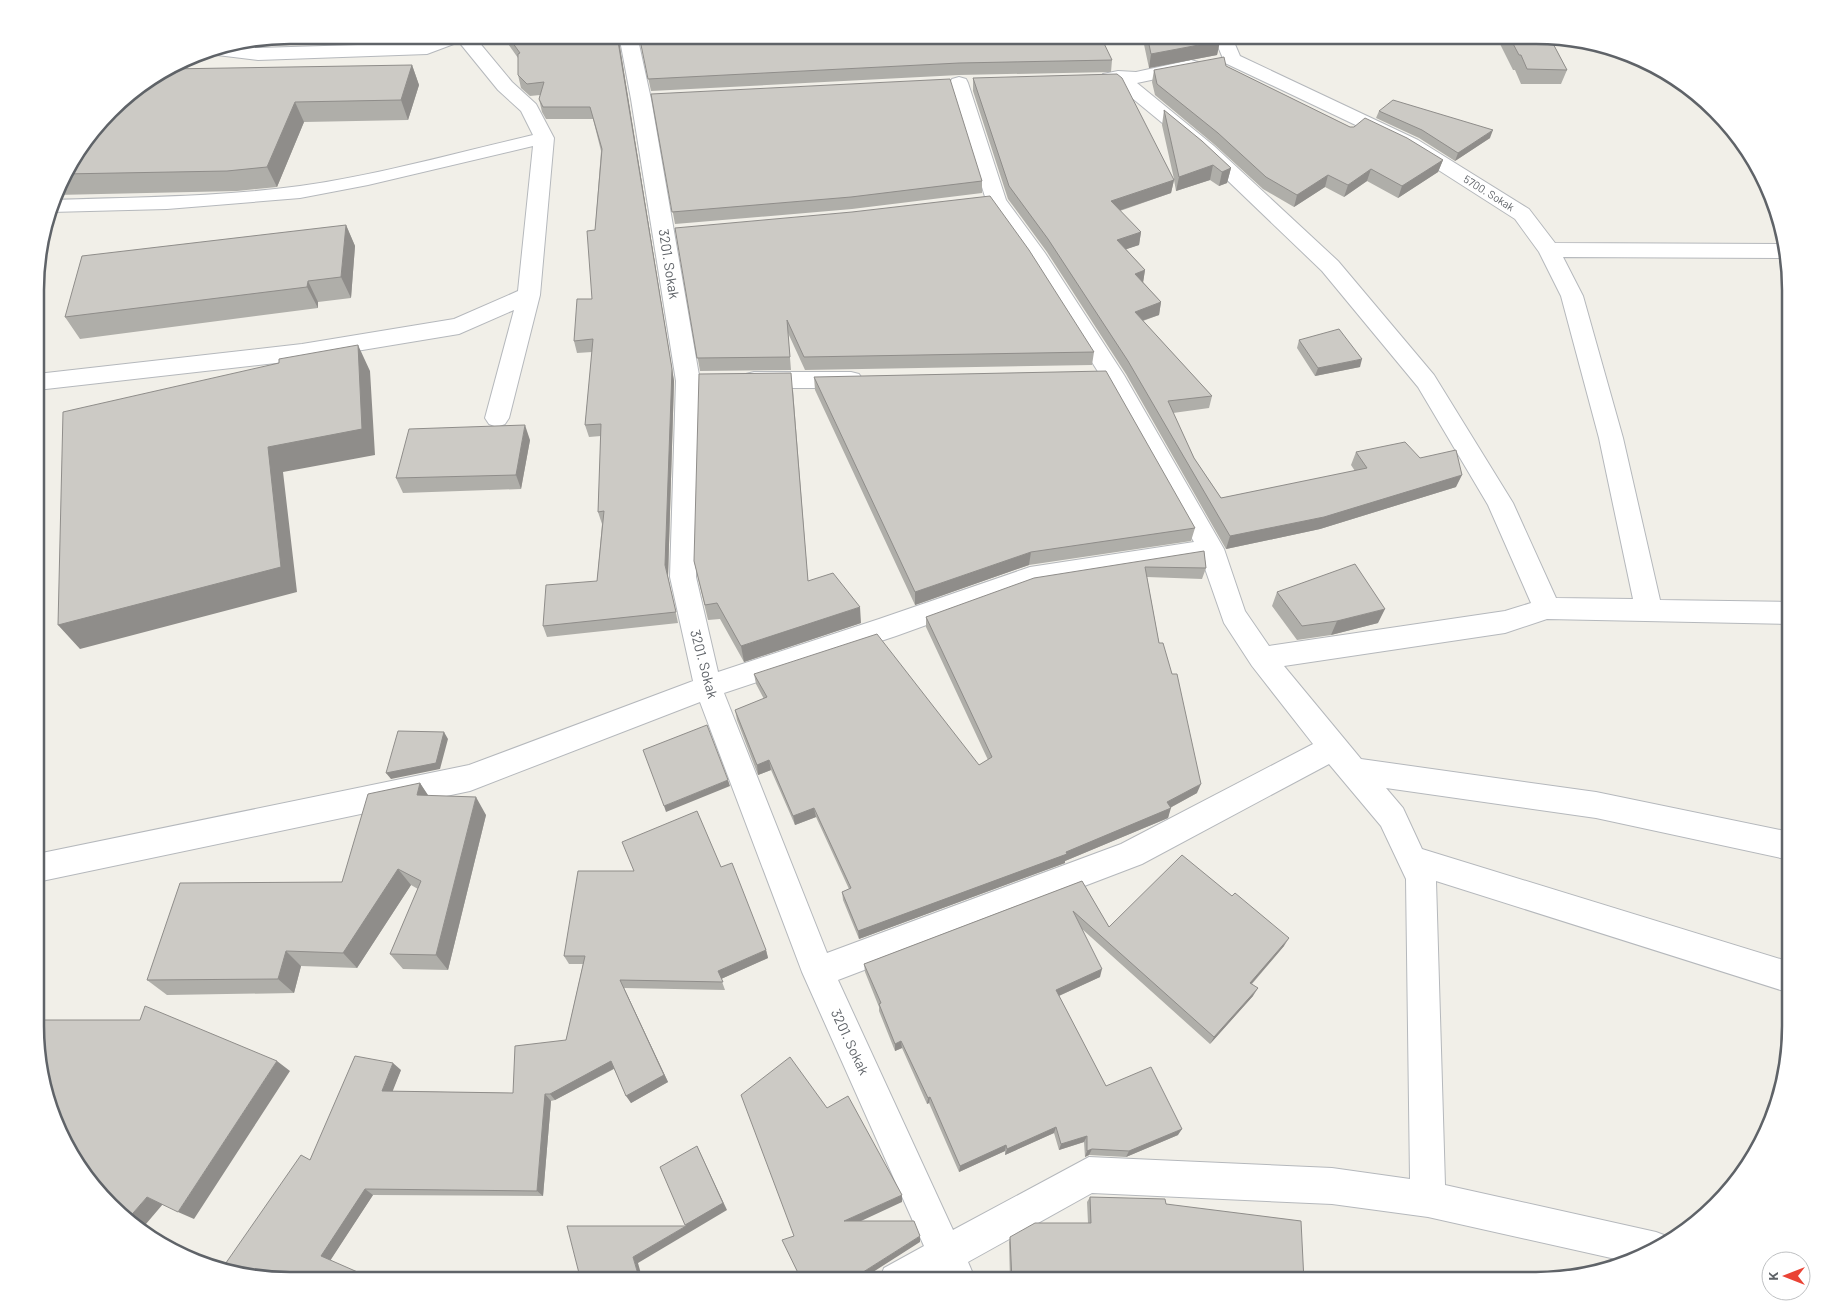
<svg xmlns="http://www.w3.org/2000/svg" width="1826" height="1316" font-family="Barlow,sans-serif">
<rect width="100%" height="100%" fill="#f1efe8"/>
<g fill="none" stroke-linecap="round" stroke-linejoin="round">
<defs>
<path id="minor" d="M 444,35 L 473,35 L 512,82 L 536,104 L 554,138 L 540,295 L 509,418 L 505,424 L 497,427 L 489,424 L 485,418 L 514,310 L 459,334 L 302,360 L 37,390 L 37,374 L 302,344 L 454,319 L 518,291 L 533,146 L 368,185 L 300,198 L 167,209 L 51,212 L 54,200 C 136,197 219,197 300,186 C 378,175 456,153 533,135 L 521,111 L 498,90 L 459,42 L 427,54 L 258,60 L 217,55 L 209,51 L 235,46 L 258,48 L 424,43 Z
M 619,35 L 637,35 L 651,99 L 700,381 L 696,577 L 718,672 L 879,619 L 1030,567 L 1194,542 L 1102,378 L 1029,262 L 986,200 L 950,83 L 952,79 L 959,77 L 966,79 L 968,83 L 1006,200 L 1045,253 L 1124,375 L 1224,549 L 1245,611 L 1269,646 L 1505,611 L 1531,603 L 1488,505 L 1418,387 L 1322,271 L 1200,154 L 1115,84 L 1103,82 L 1101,78 L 1103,74 L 1118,71 L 1136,72 L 1191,60 L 1198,62 L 1200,66 L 1198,70 L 1137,83 L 1214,146 L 1338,261 L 1434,375 L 1513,503 L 1556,598 L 1633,599 L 1599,438 L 1561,296 L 1539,252 L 1515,219 L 1404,148 L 1225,63 L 1213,35 L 1231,35 L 1240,56 L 1418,140 L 1529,209 L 1555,243 L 1783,244 L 1785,258 L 1563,257 L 1583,296 L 1623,438 L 1660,600 L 1790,602 L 1790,624 L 1547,619 L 1505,633 L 1284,666 L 1361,759 L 1596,792 L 1790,832 L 1790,860 L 1596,818 L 1386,788 L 1403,808 L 1422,849 L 1790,962 L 1790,993 L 1436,881 L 1445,1185 L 1656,1232 L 1669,1237 L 1671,1241 L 1649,1255 L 1629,1262 L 1428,1217 L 1332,1204 L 1092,1193 L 968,1262 L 976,1281 L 939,1281 L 938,1278 L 934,1281 L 879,1281 L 884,1268 L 924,1246 L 802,972 L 700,702 L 470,791 L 37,882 L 37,854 L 469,765 L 693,681 L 670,577 L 676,381 L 631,99 ZM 1202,560 L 1224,623 L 1252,666 L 1313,744 L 1121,844 L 827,953 L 724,693 L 896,636 L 1032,587 ZM 1329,764 L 1381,826 L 1406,879 L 1410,1179 L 1332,1168 L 1089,1157 L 953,1230 L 838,980 L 1142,864 Z
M 754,372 L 851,372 L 859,374 L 863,380 L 859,386 L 851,388 L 754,388 L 746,386 L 742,380 L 746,374 Z"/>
</defs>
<use href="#minor" stroke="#b5b8bc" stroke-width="2"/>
<use href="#minor" fill="#fff" fill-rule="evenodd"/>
</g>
<path fill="#afaea9" d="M 502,35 L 618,35 L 674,381 L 668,577 L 678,623 L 547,637 L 543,626 L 597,581 L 602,524 L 598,512 L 601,436 L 589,437 L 585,425 L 592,352 L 577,353 L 574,341 L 592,299 L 595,230 L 601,151 L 593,119 L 546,119 L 542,112 L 539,99 L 540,95 L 530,96 L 521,88 L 518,75 L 518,58 Z
M 639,35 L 1112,60 L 1111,72 L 959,75 L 651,91 Z
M 1142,35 L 1218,35 L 1220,41 L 1217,55 L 1149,68 Z
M 1496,36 L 1549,36 L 1567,70 L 1561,84 L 1521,84 L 1515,70 L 1513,70 Z
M 1633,54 L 1634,54 L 1652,65 L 1639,65 Z
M 412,65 L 419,85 L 408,120 L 304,122 L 277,187 L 237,191 L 56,195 L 61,177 L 121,98 Z
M 1226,66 L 1350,127 L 1443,160 L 1438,172 L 1398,198 L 1367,181 L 1344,197 L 1325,187 L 1294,207 L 1263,189 L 1215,145 L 1155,95 L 1152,82 L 1154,70 Z
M 973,78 L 1174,179 L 1162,125 L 1164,110 L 1231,168 L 1227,183 L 1219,186 L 1210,180 L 1176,191 L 1174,180 L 1171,193 L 1120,211 L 1141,232 L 1139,245 L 1126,249 L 1145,270 L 1143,282 L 1161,302 L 1159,315 L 1143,321 L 1212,396 L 1209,408 L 1173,413 L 1194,458 L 1221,498 L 1355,471 L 1351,465 L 1356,452 L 1420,458 L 1456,487 L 1320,529 L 1226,549 L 1126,374 L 1047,252 L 1008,199 L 973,91 Z
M 651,94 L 982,181 L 982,193 L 852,209 L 675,224 Z
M 1379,111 L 1490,138 L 1455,161 L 1419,138 L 1376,118 Z
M 346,225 L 355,246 L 351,298 L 318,302 L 318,308 L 80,339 L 65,317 Z
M 675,228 L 1094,352 L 1092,365 L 805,370 L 788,333 L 791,370 L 700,371 Z
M 1299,340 L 1360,367 L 1315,376 L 1297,348 Z
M 814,377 L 1195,528 L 1191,541 L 1029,565 L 915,605 L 815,390 Z
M 793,390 L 808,581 L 861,623 L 744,662 L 720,619 L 708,620 L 694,561 Z
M 530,440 L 521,489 L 403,493 L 396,478 Z
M 1204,551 L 1206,568 L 1202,579 L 1147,577 L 1159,643 L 1197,793 L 1170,808 L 1168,818 L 1065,861 L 1065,863 L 859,939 L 843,900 L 842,892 L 849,889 L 816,817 L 795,825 L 771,770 L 758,775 L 737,720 L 735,710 L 764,699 L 756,684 L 754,674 L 979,765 L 988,760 L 926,627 L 926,617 Z
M 1277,592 L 1378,623 L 1331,635 L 1297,640 L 1272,606 Z
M 420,783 L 428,796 L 486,815 L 448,970 L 403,969 L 390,954 L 418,889 L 411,885 L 357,968 L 301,966 L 294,993 L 167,995 L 147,980 L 342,882 Z
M 721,867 L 766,950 L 768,958 L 721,979 L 725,990 L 624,988 L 668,1082 L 631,1103 L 614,1069 L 555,1100 L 551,1101 L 543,1196 L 373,1195 L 330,1260 L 273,1280 L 310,1160 L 401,1070 L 392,1091 L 513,1093 L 566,1040 L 583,964 L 569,964 L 564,956 L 634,871 Z
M 1082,881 L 1109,927 L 1284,946 L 1252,984 L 1253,996 L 1210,1044 L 1082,929 L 1100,977 L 1059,996 L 1106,1086 L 1178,1135 L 1126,1157 L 1089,1155 L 1085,1157 L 1084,1142 L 1059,1150 L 1054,1133 L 1005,1155 L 1005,1151 L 959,1172 L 929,1103 L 927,1104 L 902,1048 L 895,1051 L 879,1011 L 879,1007 L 865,972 L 864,964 Z
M 1090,1197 L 1166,1204 L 1304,1281 L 1010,1281 L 1009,1242 L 1010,1237 L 1088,1223 L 1087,1202 Z"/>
<path fill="#8f8d8a" d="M 618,35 L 674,381 L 668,577 L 678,623 L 665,565 Z
M 1220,41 L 1217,55 L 1149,68 L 1151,54 Z
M 412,65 L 419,85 L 408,120 L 401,100 Z
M 295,102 L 304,122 L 277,187 L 267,167 Z
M 1493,130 L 1490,138 L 1455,161 L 1458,153 Z
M 1443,160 L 1438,172 L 1398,198 L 1402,186 Z
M 1213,165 L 1210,180 L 1176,191 L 1179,177 Z
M 1231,168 L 1227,183 L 1219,186 L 1222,172 Z
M 1371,169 L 1367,181 L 1344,197 L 1348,185 Z
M 1328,175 L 1325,187 L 1294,207 L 1297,195 Z
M 1174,180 L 1171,193 L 1109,214 L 1111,201 Z
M 346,225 L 355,246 L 351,298 L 341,277 Z
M 1141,232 L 1139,245 L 1115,253 L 1117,240 Z
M 1145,270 L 1143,283 L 1135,274 Z
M 308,281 L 318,302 L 318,308 L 307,287 Z
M 1161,302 L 1159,315 L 1132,324 L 1135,312 Z
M 358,345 L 370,371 L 375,455 L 283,472 L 297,592 L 80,649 L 58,625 L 268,447 Z
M 1362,359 L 1360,367 L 1315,376 L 1318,368 Z
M 525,425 L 530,440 L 521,489 L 516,475 Z
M 1462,475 L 1456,487 L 1320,529 L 1226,549 L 1230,536 Z
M 1031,552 L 1029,565 L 915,605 L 915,592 Z
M 860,607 L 861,623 L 744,662 L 741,646 Z
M 1385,609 L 1378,623 L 1331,635 L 1337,621 Z
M 444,732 L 448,739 L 440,769 L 391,779 L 386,773 Z
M 769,760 L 771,770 L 758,775 L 757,765 Z
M 728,780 L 730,786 L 666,812 L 664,806 Z
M 420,783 L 432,801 L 417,795 Z
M 1201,784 L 1197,793 L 1164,811 L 1171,808 L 1168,818 L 1065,861 L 1065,863 L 859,939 L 858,931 L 1167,802 Z
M 476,797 L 486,815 L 448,970 L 436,955 Z
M 814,808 L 816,817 L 795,825 L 793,816 Z
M 398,869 L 411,885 L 357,968 L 343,953 Z
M 1289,938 L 1284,946 L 1246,990 L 1250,983 Z
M 766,950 L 768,958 L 721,979 L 718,971 Z
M 286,951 L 301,966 L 294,993 L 278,979 Z
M 1102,969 L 1100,977 L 1054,998 L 1056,990 Z
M 624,988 L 668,1082 L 631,1103 L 626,1096 Z
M 1258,988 L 1253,996 L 1210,1044 L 1214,1037 Z
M 901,1041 L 902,1048 L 895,1051 L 895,1044 Z
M 277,1061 L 290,1071 L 194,1219 L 178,1212 Z
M 611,1061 L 615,1068 L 555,1100 L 550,1094 Z
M 393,1063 L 401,1070 L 390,1098 L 382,1091 Z
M 545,1094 L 551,1101 L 543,1196 L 537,1191 Z
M 930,1097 L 929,1103 L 927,1104 L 928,1098 Z
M 1056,1127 L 1054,1133 L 1005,1155 L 1007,1149 Z
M 1182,1129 L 1178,1135 L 1126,1157 L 1129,1151 Z
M 1087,1136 L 1084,1142 L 1059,1150 L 1061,1144 Z
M 1006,1145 L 1005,1151 L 959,1172 L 960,1166 Z
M 697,1146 L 727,1210 L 638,1263 L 643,1281 L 640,1281 L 633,1257 L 686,1226 L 685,1225 Z
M 1092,1149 L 1089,1155 L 1085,1157 L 1087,1151 Z
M 365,1189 L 373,1195 L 330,1261 L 321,1256 Z
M 902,1195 L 902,1202 L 846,1228 L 844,1221 Z
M 147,1197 L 163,1204 L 140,1231 L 134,1228 L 127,1220 Z
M 920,1236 L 920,1242 L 859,1281 L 849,1281 Z
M 530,1273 L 536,1278 L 536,1281 L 530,1281 Z"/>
<path fill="#cccac5" stroke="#8f8d8a" d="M 507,35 L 617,35 L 672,369 L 665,565 L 676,612 L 543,626 L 546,585 L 597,581 L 604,511 L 598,512 L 601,424 L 585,425 L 593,339 L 574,341 L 577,299 L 592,299 L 587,231 L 595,230 L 602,149 L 590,107 L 543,107 L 539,99 L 544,82 L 527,84 L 518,75 L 518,54 L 520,53 Z
M 639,35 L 1100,35 L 1112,60 L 959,63 L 648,79 Z
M 1147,35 L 1218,35 L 1220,41 L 1151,54 Z
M 1509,36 L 1549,36 L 1567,70 L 1527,69 L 1521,55 L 1519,55 Z
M 1224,57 L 1226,66 L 1350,127 L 1354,127 L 1365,118 L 1407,138 L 1443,160 L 1402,186 L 1371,169 L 1348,185 L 1328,175 L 1297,195 L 1266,177 L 1218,133 L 1157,84 L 1154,70 Z
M 412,65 L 401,100 L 295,102 L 267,167 L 227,171 L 63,174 L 121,98 L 168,69 Z
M 1117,74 L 1122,78 L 1174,180 L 1111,201 L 1141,232 L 1117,240 L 1145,270 L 1135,274 L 1161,302 L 1135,312 L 1212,396 L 1168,401 L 1194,458 L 1221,498 L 1367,468 L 1356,452 L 1405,442 L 1420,458 L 1456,450 L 1462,475 L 1324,517 L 1230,536 L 1128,361 L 1048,239 L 1009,186 L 973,78 Z
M 950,79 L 982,181 L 851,197 L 672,212 L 651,94 Z
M 1393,100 L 1493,130 L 1458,153 L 1422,130 L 1379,111 Z
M 1164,110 L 1202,141 L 1231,168 L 1222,172 L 1213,165 L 1179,177 Z
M 990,196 L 1029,250 L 1094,352 L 804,357 L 787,320 L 790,357 L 697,358 L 675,228 L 852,212 Z
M 346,225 L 341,277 L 308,281 L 307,287 L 65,317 L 82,256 Z
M 1339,329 L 1362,359 L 1318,368 L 1299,340 Z
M 358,345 L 362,429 L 268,447 L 281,567 L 58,625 L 63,412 L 279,363 L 279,359 Z
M 1106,371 L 1195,528 L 1031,552 L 915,592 L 814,377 Z
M 791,373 L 808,581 L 833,573 L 860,607 L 741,646 L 717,603 L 705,605 L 694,561 L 699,374 Z
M 525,425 L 516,475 L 396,478 L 409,429 Z
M 1204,551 L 1206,568 L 1145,567 L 1159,643 L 1163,643 L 1172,674 L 1177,674 L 1201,784 L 1167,802 L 1171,808 L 1066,852 L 1067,854 L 858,931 L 842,892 L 851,888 L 814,808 L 793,816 L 769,760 L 757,765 L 735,710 L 767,697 L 754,674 L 877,634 L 979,765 L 992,757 L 926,617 L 1034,578 Z
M 1355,564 L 1385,609 L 1337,621 L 1302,626 L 1277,592 Z
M 707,725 L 728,780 L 664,806 L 643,750 Z
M 398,731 L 444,732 L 436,763 L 386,773 Z
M 420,783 L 417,795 L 476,797 L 436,955 L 390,954 L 421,881 L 398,869 L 343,953 L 286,951 L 278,979 L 147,980 L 180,883 L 342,882 L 368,794 Z
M 697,811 L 721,867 L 732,863 L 766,950 L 718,971 L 723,982 L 620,980 L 664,1075 L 626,1096 L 611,1061 L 550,1094 L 545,1094 L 537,1191 L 365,1189 L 321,1256 L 378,1281 L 273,1280 L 221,1270 L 301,1155 L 310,1160 L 355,1056 L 393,1063 L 382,1091 L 513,1093 L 515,1046 L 566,1040 L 585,956 L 564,956 L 578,871 L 634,871 L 622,842 Z
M 1182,855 L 1232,896 L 1235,893 L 1289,938 L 1250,983 L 1258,988 L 1214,1037 L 1073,911 L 1102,969 L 1056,990 L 1106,1086 L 1151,1067 L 1182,1129 L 1129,1151 L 1092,1149 L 1087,1151 L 1087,1136 L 1061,1144 L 1056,1127 L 1007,1149 L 1006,1145 L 960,1166 L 930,1097 L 928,1098 L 901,1041 L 895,1044 L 879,1004 L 881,1003 L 864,964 L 1082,881 L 1109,927 Z
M 145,1006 L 277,1061 L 178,1212 L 147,1197 L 127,1220 L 69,1154 L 37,1059 L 37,1020 L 140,1020 Z
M 790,1057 L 827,1108 L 848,1096 L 902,1195 L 844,1221 L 914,1221 L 920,1236 L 849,1281 L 802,1281 L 782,1240 L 794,1236 L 741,1095 Z
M 697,1146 L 723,1203 L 685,1225 L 660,1167 Z
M 1090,1197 L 1165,1199 L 1166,1204 L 1301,1221 L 1304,1281 L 1012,1281 L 1010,1237 L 1035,1223 L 1091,1223 Z
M 567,1226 L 686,1226 L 633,1257 L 640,1281 L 581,1281 Z
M 530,1273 L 530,1281 L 460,1281 L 460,1278 Z"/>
<g text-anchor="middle" stroke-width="4" stroke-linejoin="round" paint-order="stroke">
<g font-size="11" fill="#5f6368" stroke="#fff">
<text transform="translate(1489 193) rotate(32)" y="4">5700. Sokak</text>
</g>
<g font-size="14" fill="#5f6368" stroke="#fff">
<text transform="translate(669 264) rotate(81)" y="5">3201. Sokak</text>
<text transform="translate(704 664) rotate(75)" y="5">3201. Sokak</text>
<text transform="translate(850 1042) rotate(65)" y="5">3201. Sokak</text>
</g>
</g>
<path d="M0 0H1826V1316H0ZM290 44H1536A246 246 0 0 1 1782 290V1026A246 246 0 0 1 1536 1272H290A246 246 0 0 1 44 1026V290A246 246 0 0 1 290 44Z" fill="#fff" fill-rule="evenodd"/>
<path fill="none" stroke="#5f6368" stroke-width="2.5" d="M290 44H1536A246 246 0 0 1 1782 290V1026A246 246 0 0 1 1536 1272H290A246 246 0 0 1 44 1026V290A246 246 0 0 1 290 44Z"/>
<g transform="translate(1786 1276) rotate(270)"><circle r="24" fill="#ffffff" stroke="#bfc1c3"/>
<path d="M0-4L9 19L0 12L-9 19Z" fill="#ea4335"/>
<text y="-8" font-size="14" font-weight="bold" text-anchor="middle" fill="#5f6368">K</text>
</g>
</svg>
